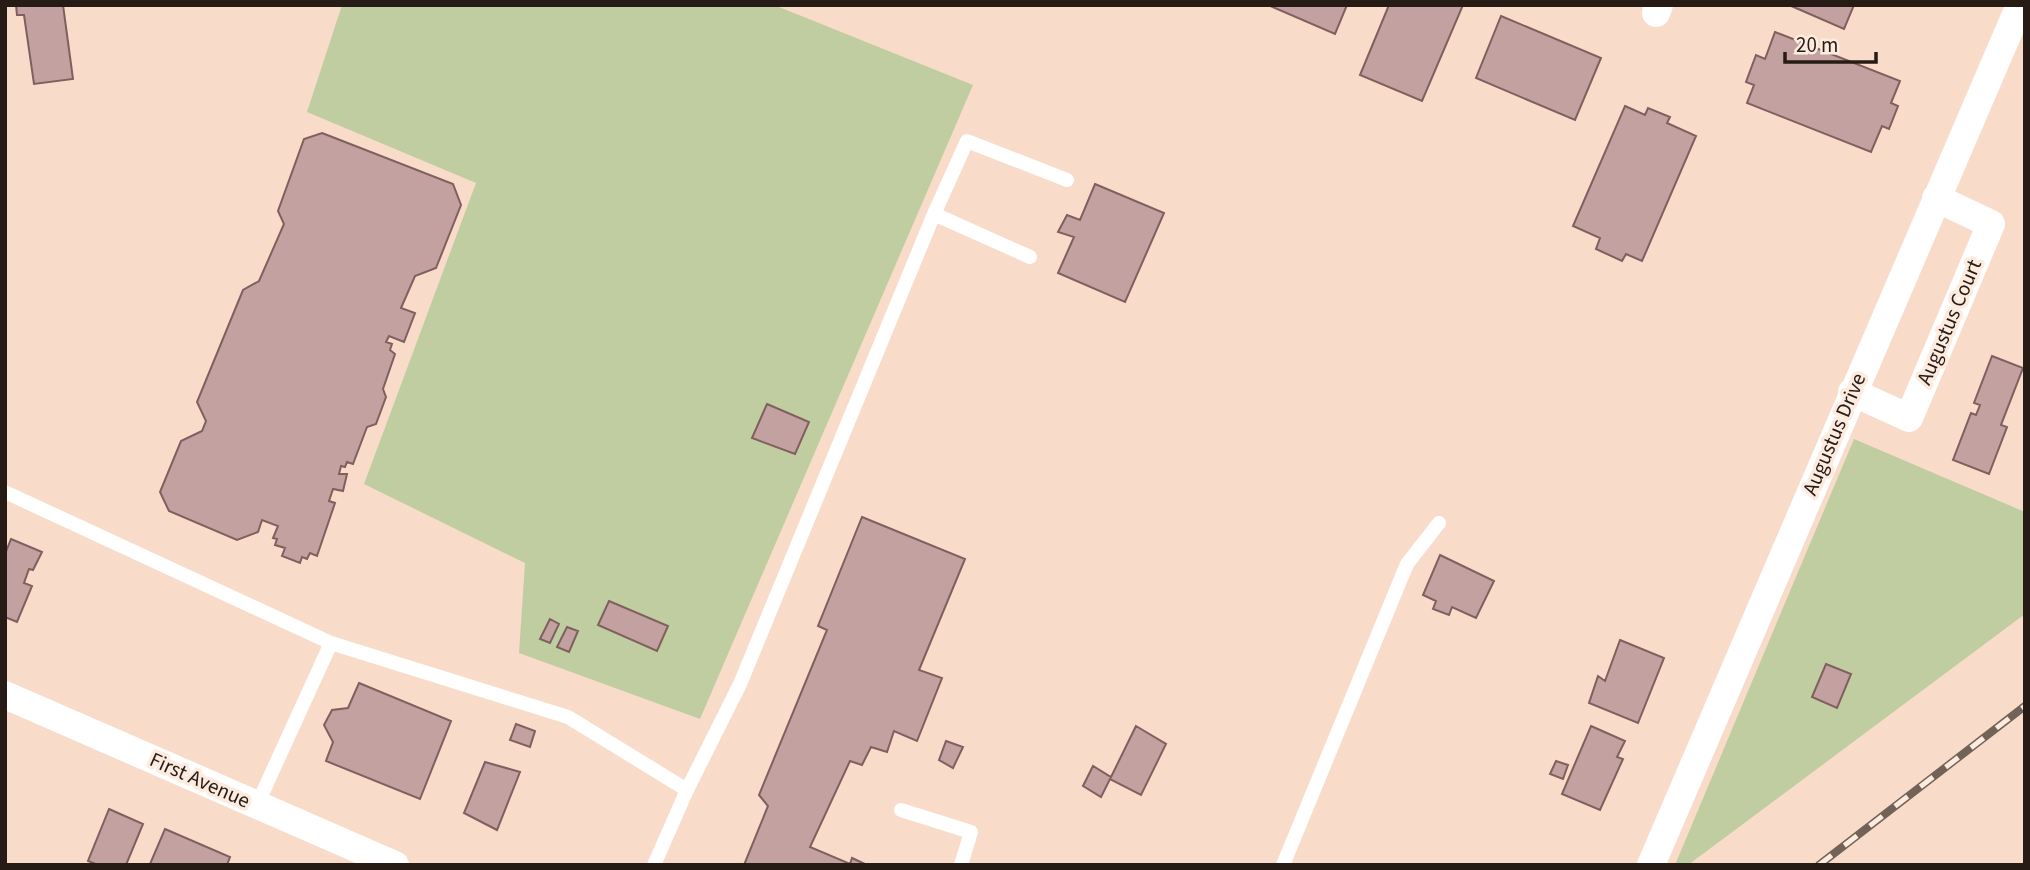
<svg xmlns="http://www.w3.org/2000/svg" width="2030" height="870" font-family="'Source Sans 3',sans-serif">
<rect width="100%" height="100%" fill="#f8dbc9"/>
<path fill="#c0cda1" d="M 342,5 L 774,5 L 973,85 L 700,719 L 519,653 L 525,563 L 364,484 L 476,183 L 307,112 Z
M 1854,439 L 2025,512 L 2025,614 L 1688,865 L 1675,865 Z"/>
<path fill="#c3a1a0" stroke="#7f605f" stroke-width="2" d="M 16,5 L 63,5 L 73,79 L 34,84 L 24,15 L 17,15 Z
M 1268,5 L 1347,5 L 1335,34 Z
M 1389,5 L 1463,5 L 1422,101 L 1360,75 Z
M 1789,5 L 1854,5 L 1844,29 Z
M 1501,16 L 1601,58 L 1575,120 L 1476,78 Z
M 1775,32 L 1900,81 L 1891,103 L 1898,106 L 1889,129 L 1882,126 L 1871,152 L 1747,103 L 1754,85 L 1746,82 L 1756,55 L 1765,59 Z
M 1625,106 L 1645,115 L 1648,108 L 1670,117 L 1667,123 L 1696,136 L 1642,261 L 1626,254 L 1622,261 L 1596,249 L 1600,238 L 1573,226 Z
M 322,133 L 453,184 L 461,205 L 436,268 L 415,276 L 401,308 L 415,313 L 404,342 L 389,336 L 386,342 L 392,344 L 390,350 L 395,354 L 383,389 L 386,397 L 376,424 L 367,427 L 353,464 L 347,462 L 345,467 L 341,466 L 339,474 L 347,474 L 343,491 L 333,489 L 329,501 L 335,503 L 317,556 L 310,553 L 307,559 L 302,557 L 300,563 L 282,556 L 285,548 L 275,545 L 277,539 L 273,538 L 278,526 L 262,520 L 258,532 L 237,540 L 169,511 L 160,492 L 181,441 L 202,431 L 206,421 L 197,402 L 243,290 L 259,281 L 284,224 L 278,211 L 304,139 Z
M 1095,184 L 1164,213 L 1125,302 L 1058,273 L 1074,237 L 1058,232 L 1067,215 L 1080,220 Z
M 1992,356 L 2023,368 L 2001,425 L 2007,427 L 1989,474 L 1953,460 L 1971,413 L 1976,415 L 1980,405 L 1974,403 Z
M 767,404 L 809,422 L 795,454 L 752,438 Z
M 862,517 L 965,559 L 919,670 L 942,678 L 917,741 L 894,731 L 887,752 L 871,747 L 862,765 L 850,761 L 810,847 L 850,864 L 852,858 L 867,865 L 744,865 L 768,806 L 759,795 L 827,630 L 818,626 Z
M 11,539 L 42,552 L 33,570 L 29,569 L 24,583 L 32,586 L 17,622 L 5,617 L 5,554 Z
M 1440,555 L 1494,581 L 1476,618 L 1452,607 L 1449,615 L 1433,609 L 1436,601 L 1423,595 Z
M 609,601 L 668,626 L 657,651 L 598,625 Z
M 550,619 L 559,624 L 550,643 L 540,639 Z
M 567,627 L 578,631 L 569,652 L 557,647 Z
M 1620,640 L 1664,658 L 1638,723 L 1589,703 L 1598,676 L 1605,681 Z
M 1826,664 L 1851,674 L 1837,708 L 1812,697 Z
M 359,683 L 451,721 L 420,799 L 326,761 L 333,742 L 324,725 L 332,710 L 348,708 Z
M 516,724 L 535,731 L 530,747 L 510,740 Z
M 1136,726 L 1166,744 L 1141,795 L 1110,779 L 1101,797 L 1083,786 L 1093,766 L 1111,777 Z
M 1591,726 L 1625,741 L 1617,757 L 1623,759 L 1600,810 L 1562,794 Z
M 946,741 L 963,747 L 953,768 L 939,760 Z
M 1556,761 L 1568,765 L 1563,779 L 1550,774 Z
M 485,762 L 520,772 L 497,830 L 464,813 Z
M 109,809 L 143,824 L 126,865 L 98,865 L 88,861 Z
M 165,829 L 230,857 L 227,865 L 150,864 Z"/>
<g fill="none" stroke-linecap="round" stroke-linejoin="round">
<path stroke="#fff" stroke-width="14" d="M 934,214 L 967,141 L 1067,180
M 5,492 L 331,643 L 257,805
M 331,643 L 568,717 L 687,790 L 654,865
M 687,790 L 740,684 L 934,214 L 1030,257
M 901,810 L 971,832 L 961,865
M 1283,865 L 1407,564 L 1439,523"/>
<path stroke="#fff" stroke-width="28" d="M 1656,13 L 1659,5
M 1852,392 L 1909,418 L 1991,224 L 1936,198
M 5,695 L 395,865
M 1651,865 L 2020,5"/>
<defs>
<path id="rail" d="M 1819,865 L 2025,706"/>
</defs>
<use href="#rail" stroke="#736257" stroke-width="8"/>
<use href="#rail" stroke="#fdebe0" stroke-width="5" stroke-dasharray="16" stroke-linecap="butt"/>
</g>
<g text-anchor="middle" stroke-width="7" stroke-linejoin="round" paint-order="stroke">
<g font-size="21" fill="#261c15" stroke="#fdebe0">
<text transform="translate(1949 322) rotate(-67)" y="7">Augustus Court</text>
<text transform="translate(1834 434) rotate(-67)" y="7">Augustus Drive</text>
<text transform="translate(200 780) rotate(24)" y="7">First Avenue</text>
</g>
</g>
<rect width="2030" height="870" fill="none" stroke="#261c15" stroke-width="14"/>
<path d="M1785 52v10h91v-10" fill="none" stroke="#261c15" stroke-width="3.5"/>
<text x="1796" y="52" font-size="21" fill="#261c15" stroke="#fdebe0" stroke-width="5" paint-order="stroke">20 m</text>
</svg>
